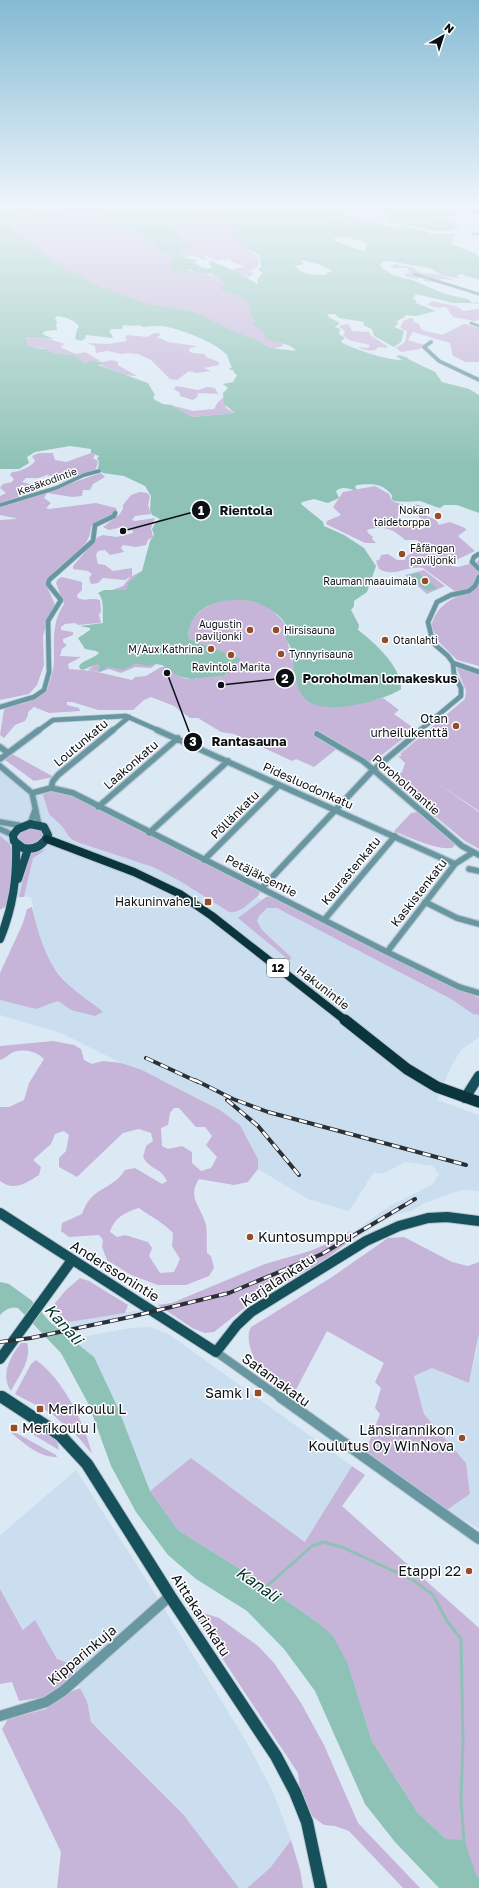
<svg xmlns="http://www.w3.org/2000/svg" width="479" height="1888" font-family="'Golos Text',sans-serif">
<rect width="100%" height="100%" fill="#dbe9f5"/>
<path fill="#cadeef" d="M 0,766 L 33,797 L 47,792 L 72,796 L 260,891 L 257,897 L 451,999 L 473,1014 L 479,1015 L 479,1037 L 461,1050 L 451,1067 L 437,1100 L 479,1115 L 479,1191 L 461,1190 L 425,1203 L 411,1211 L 396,1214 L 323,1258 L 165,1311 L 70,1331 L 69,1322 L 170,1305 L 204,1297 L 349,1235 L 390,1206 L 433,1184 L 439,1174 L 433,1166 L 405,1162 L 382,1174 L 374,1172 L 349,1211 L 308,1199 L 258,1169 L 258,1159 L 240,1125 L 220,1110 L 167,1082 L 121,1063 L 61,1033 L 0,1015 L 0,1000 L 36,1009 L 58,1001 L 71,1010 L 94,1004 L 70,987 L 53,966 L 40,942 L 31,897 L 9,895 L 11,875 L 10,844 L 0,836 Z
M 151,1327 L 170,1335 L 352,1466 L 306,1542 L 192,1459 L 150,1491 L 118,1408 L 94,1357 L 71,1339 L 130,1328 Z
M 478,1333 L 479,1333 L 479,1529 L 447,1510 L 470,1494 L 466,1463 L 424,1414 L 414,1375 L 432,1368 L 469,1383 L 477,1350 Z
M 76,1470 L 149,1584 L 246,1741 L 273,1792 L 291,1840 L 270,1868 L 247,1888 L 239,1888 L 183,1814 L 91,1722 L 87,1701 L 66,1662 L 57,1659 L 35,1621 L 24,1630 L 0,1589 L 0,1535 Z"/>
<path fill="#c7b4d9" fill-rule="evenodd" d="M 72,205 L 213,216 L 250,235 L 250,251 L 257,256 L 259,264 L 257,268 L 250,271 L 254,274 L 249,277 L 231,270 L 245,266 L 231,262 L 231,259 L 216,260 L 203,255 L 207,259 L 205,260 L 193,256 L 179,257 L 186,270 L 229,279 L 275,332 L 283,346 L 265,351 L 91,285 L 47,261 L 0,219 L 8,210 Z
M 395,264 L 412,267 L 421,273 L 437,274 L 455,280 L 440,279 L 437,282 L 424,281 L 424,278 L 421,277 L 417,279 L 406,277 L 404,274 L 409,272 L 407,270 L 409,268 L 390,268 Z
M 432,301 L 456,306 L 464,311 L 479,309 L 479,320 L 474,321 L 453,317 L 446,307 L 438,308 L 428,305 Z
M 410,318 L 414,319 L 414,322 L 419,324 L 422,330 L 442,335 L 464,324 L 479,328 L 479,362 L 466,362 L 453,356 L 450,343 L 413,332 L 408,340 L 424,345 L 420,349 L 401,352 L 396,348 L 405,342 L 407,331 L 400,328 L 403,321 Z
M 346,324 L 349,325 L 352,331 L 369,332 L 370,335 L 387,346 L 387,348 L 378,347 L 376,350 C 370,351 364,351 358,347 L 368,348 L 370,345 L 349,340 L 343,335 L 345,332 L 339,326 Z
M 154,333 L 159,333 L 160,335 L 157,337 L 168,342 L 196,346 L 196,347 L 190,348 L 189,351 L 192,353 L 205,354 L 206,357 L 219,362 L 219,365 L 204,368 L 211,371 L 196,373 L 189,371 L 177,380 L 170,379 L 151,360 L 138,354 L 129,353 L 122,354 L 107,351 L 96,353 L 95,346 L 87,343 L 108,344 L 127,341 L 125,337 L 127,335 L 147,337 Z
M 30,337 L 45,338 L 65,344 L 61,346 L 62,348 L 76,354 L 85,352 L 100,361 L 85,363 L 73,355 L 53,353 L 43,348 L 34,348 L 28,345 L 26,339 Z
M 112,360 L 118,362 L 118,365 L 137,376 L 124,375 L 98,364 L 103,362 Z
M 176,386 L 198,390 L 207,387 L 215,388 L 218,394 L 198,393 L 197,397 L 193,400 L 180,396 L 180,393 L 174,389 Z
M 224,397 L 226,408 L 235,413 L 193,417 L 171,405 L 193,411 L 214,409 L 218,402 Z
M 39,453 L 53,453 L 55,460 L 66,462 L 91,453 L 95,455 L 93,458 L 98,461 L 96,469 L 93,471 L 58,483 L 58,478 L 47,475 L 39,478 L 26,478 L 22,482 L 43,487 L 42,489 L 0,503 L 0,496 L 6,493 L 0,488 L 3,484 L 12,482 L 14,479 L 10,475 L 12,472 C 19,472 31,467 35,461 L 32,456 Z
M 101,473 L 105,477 L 93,484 L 90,490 L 83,490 L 82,496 L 72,497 L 47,493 L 44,498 L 51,503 L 46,508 L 49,509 L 96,503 L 116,508 L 117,511 L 91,526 C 91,554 55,561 46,584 L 55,605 L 49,615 L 43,636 L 44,665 L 37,685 L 29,694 L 0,700 L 0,520 L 16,519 L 15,518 L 0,515 L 0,507 Z
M 375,486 L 389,494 L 392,501 L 404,505 L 407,508 L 399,512 L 397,518 L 406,523 L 422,529 L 426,527 L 424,523 L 417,521 L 417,519 L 421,519 L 411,507 L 415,504 L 425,507 L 427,510 L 425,513 L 427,516 L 436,520 L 439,525 L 450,522 L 465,528 L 466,530 L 458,536 L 475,551 L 454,561 L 451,563 L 451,566 L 458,567 L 477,562 L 479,558 L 479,666 L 457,660 L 439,642 L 431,626 C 436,609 445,602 460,595 L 423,568 C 407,565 395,578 379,569 L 376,561 L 380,559 L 381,555 L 388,554 L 397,560 L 405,560 L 406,557 L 422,545 L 417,540 L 405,540 C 393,529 383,525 367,530 L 368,533 L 373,537 L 372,539 L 376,543 L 365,543 L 326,524 L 327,521 L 341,515 L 333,507 L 343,492 Z
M 140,492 L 147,493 L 150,496 L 148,505 L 151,514 L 135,516 L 132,520 L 135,521 L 155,518 L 151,528 L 153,537 L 148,540 L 146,545 L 136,547 L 123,545 L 121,548 L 124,552 L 110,555 L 105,550 L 98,551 L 96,555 L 98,564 L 105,565 L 113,571 L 132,568 L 132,576 L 142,571 L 132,588 L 124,591 L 112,590 L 123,586 L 131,576 L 125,580 L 103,578 L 98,583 L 91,584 L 89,578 L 92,574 L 88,571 L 73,569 L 73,566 L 98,537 L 103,535 L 117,537 L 133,533 L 132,529 L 122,527 L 109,530 L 103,527 L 119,515 L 123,509 L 123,505 L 131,495 Z
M 424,570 L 445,586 L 427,594 L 405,575 Z
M 62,577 L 82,582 L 82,590 L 77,595 L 78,598 C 85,602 92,597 100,600 L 101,611 L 99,615 L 101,622 L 99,623 L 78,625 L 75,623 L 65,624 L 61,627 L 61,630 L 73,632 L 73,635 L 63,639 L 63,642 L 67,645 L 62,649 L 60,656 L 81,657 L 68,664 L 69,669 L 93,671 L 132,680 L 135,677 L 146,676 L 161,667 L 167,667 L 178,676 L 187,679 L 224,676 L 240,659 L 189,639 C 185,614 213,600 234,599 C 245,599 259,603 269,607 C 272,609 282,620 284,623 C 288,629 285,634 287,640 C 291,653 294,667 296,682 L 353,705 L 383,698 L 399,710 L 394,714 L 415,729 L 368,766 L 339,747 L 314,767 L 296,759 L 292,761 L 234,734 L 221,732 L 198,718 L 190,718 L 174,706 L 151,697 L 144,700 L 133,710 L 98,710 L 72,702 L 67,702 L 67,705 L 79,708 L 80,711 L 49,713 L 34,707 L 28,712 L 28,715 L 25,721 L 15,725 L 4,738 L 0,735 L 4,710 C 10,704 17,705 25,703 C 33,700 40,695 47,690 C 50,680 54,670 54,659 C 54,639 52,622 64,604 L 56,583 L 58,579 Z
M 100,660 L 155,664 L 155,665 L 151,668 L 135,667 L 121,673 L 109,669 L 100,672 L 88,670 Z
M 460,667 L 479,673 L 479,811 L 434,781 L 479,812 L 479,849 L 465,841 L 395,783 L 393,779 L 402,772 L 405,763 L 398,756 L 402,756 L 400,754 L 465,699 L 466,691 L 457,669 Z
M 12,754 L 54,777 L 34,781 L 5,760 Z
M 48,791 L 57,791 L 72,796 L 260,891 L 259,895 C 251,901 240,914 229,912 L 180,881 L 153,867 L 77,842 L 70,838 L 62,826 L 49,814 L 43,795 Z
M 417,812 L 454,844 L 454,847 C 442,853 406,836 394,831 L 411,813 Z
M 31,827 L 39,829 L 44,834 C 43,844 34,844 27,846 L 18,840 L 20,832 Z
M 0,836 L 10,844 L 13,861 L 9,900 L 5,907 L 0,910 Z
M 47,849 L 33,858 L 24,897 L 19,897 L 27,860 L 31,854 Z
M 271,896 L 407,965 L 479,998 L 479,1015 L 473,1014 L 451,999 L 277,908 L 267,908 L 259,916 L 257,921 L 262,930 L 291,957 L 290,961 L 238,918 L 266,897 Z
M 32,907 C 39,936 47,967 71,987 C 81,996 93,1003 103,1012 L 95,1016 L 71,1010 L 58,1001 L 36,1009 L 0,1000 L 0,973 L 23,923 L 27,909 Z
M 53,1041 L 74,1045 L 81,1049 L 84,1060 L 92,1064 L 103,1061 L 121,1063 L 142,1070 L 220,1110 L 240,1125 L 258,1159 L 258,1169 L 248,1182 L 234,1185 L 199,1179 C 187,1197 200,1205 205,1222 C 208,1230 206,1243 207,1253 L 211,1256 L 214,1268 L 209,1276 L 186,1285 L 158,1285 L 131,1275 L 107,1260 L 102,1247 L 103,1240 L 99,1235 L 69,1237 L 61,1231 L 62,1223 L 82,1214 C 92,1185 111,1192 125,1170 L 135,1168 L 162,1184 L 167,1181 C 159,1166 151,1171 143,1157 L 146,1146 L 153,1141 L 151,1133 L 139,1129 L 123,1133 L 77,1177 L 59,1167 L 59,1158 L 66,1151 L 69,1135 L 64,1131 L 55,1134 L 51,1144 L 33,1160 L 41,1167 L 39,1175 C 26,1183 15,1192 0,1181 L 0,1107 L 9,1107 L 24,1100 L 29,1083 L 44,1059 C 38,1052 26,1049 17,1051 C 11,1052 6,1058 0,1060 L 0,1046 ZM 174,1108 L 179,1108 L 196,1127 L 205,1127 L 212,1136 L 206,1145 L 217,1157 L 211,1168 L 201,1171 L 192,1163 L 192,1152 L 182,1146 L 168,1149 L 162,1146 L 161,1128 L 168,1125 L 170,1113 ZM 139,1208 C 151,1217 163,1222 173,1233 L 172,1246 L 180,1259 L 174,1272 L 160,1273 L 149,1256 L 152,1248 L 148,1242 L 125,1235 L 117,1237 L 110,1232 C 114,1218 125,1212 139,1208 Z
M 350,1231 L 355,1237 L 323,1261 L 252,1302 L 214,1332 L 205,1333 L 194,1329 L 158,1305 L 172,1303 L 265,1264 L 310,1251 L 329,1243 Z
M 404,1237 L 452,1262 L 468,1266 L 479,1262 L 479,1333 L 469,1383 L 432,1368 L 414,1376 L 424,1414 L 466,1463 L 470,1494 L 447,1510 L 365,1452 L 380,1414 L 375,1408 L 381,1388 L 375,1382 L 384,1363 L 327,1331 L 291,1399 C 285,1395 278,1391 272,1386 C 261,1375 242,1342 251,1327 L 332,1277 L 388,1238 Z
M 80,1278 L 89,1281 L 128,1305 L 125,1313 L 69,1322 L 51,1308 L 66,1290 Z
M 21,1343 L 27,1343 C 32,1361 19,1375 11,1391 C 0,1375 10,1357 21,1343 Z
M 36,1360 C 63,1379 84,1422 92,1454 L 79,1438 L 51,1413 L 15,1394 L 31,1364 Z
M 35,1427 L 57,1441 L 59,1450 L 27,1431 L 28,1429 Z
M 9,1429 L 56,1455 L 57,1457 C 39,1458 23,1442 10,1432 Z
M 191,1458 L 305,1542 L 352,1466 L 365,1475 L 342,1506 L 479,1628 L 479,1877 L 446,1839 L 418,1813 L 372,1741 L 348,1664 L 317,1622 L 253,1577 L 178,1530 L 150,1491 Z
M 0,1589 L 23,1630 L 35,1620 L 57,1659 L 66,1662 L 74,1677 L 46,1697 L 19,1701 L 12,1682 L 0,1684 Z
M 189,1608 L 219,1618 L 258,1646 L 274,1663 L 301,1703 L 324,1745 L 358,1823 L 420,1888 L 403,1888 L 349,1831 L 335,1826 L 324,1825 L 313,1817 L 300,1790 L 298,1773 Z
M 80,1688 L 87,1701 L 91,1722 L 183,1814 L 239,1888 L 57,1888 L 61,1852 L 2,1729 L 8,1719 L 46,1709 L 70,1692 Z
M 291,1840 L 300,1870 L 303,1888 L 247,1888 L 270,1868 Z"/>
<path fill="#8ec2b6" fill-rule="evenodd" d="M 0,204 L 192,204 L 187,207 C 195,212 204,215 213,212 L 211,208 L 215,204 L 327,204 L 345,214 L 326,219 L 327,221 L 347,215 L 363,221 L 370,220 L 381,223 L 377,224 C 383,226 391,227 398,229 L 402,225 L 396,223 L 389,223 L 391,220 L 388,219 L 391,218 L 388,217 L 386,212 L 366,210 L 345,204 L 427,204 L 452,212 L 457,215 L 435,216 L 431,217 L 439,220 L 446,219 L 460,227 L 450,231 L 436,231 L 407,224 L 404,227 L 426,231 L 431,234 L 456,234 L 452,239 L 451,244 L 475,253 L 479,257 L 479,280 L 460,274 L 457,276 L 461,278 L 443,276 L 432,269 L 389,261 L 385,261 L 380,264 L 382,268 L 393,275 L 412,280 L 445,294 L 468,299 L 473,303 L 453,303 L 416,294 L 413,298 L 416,300 L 416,303 L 436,311 L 416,316 L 405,315 L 405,317 L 397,321 L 398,324 L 394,327 L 404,331 L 401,342 L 394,347 L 374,336 L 372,329 L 363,325 L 364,322 L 339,318 L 335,314 L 327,314 L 330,318 L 340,323 L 335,327 L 340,329 L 339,334 L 345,338 L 341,341 L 342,343 C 358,350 385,360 402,360 L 396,356 L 400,355 L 408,358 L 408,359 L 435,372 L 442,382 L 469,389 L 479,395 L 479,513 L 457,505 L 444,505 L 440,508 C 435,507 422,501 419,501 C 411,502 402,502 394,501 C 389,498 394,498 391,494 C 381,482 371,484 357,485 L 355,487 L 357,490 C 349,490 343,485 336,491 L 339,498 L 328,503 L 314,499 L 302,502 L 301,504 L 323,522 L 324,526 L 344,535 L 364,548 L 376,566 L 367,592 L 354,601 L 354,606 L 351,610 L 359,625 L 358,630 C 374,642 402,667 401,689 C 384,701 330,714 311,703 C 292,692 295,664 290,646 C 289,643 286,641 286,638 C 286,635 288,632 287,629 C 284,613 257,600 242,600 C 227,599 211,602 199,612 C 192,619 187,629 189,639 L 241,659 L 224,676 L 190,679 L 178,676 L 162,665 L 155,664 L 147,666 L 140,664 L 134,664 L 124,670 L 107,667 L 100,672 L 98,671 L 100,666 L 97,664 L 83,670 L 80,669 L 79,666 C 83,660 93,659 99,653 L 96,651 L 85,649 L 78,638 L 90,630 L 90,628 L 80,626 L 103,623 C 102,611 105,600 98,593 L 104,590 L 126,590 L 129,582 L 142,571 L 150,541 L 154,535 L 152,529 L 156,522 L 160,519 L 152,515 L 150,510 L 151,496 L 145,486 L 124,476 L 103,473 L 98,469 L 99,461 L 97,459 L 99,456 L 91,453 L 91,449 L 70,446 L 35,452 L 27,457 L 29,463 L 19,469 L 0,469 ZM 80,205 L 104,214 L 107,223 L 113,227 L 137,230 C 139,238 148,243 157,245 L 157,249 L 171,254 L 175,259 L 169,262 L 170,265 L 169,268 C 176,272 181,274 189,273 L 187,271 L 190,269 L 196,273 L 212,274 L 219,278 L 226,285 L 219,288 L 220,290 L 238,295 L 249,302 L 250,312 L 255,322 L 252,324 L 264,332 L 265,337 C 274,345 289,341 296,351 L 270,348 L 255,340 L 254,338 C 227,334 204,308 176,310 L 174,308 L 147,304 L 100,287 L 55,262 L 20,236 L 19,234 L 13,231 L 11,227 L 13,226 L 8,223 L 24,223 L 30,220 L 22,217 L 14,211 C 17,211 22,211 24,212 C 37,216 45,225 64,214 L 61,210 L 65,209 L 62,207 ZM 215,217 L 237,232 L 237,233 L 231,235 L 240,239 L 238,244 L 259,255 L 261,266 L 258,270 L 263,273 L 257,280 L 258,283 L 257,284 L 243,275 L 212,261 L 209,263 L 212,268 C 202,269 202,267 193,262 L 198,261 L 197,260 L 185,258 L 180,252 L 186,251 L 181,248 L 182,247 L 192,250 L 196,250 L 190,246 L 192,245 L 178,238 L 180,236 L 177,234 L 179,232 L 175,231 L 177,229 L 163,222 L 174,220 L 181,223 L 186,221 L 194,222 C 197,216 208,220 216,220 ZM 344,237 L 363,241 L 367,244 L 365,249 L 366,252 L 334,241 L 333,239 ZM 301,260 L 318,264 L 333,271 L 326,273 L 326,275 C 315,275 302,276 295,266 L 304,264 ZM 57,316 C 64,317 76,320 79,327 L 77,329 L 75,339 L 81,341 L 86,338 L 85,336 L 87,335 L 112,338 L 113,336 L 109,332 L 111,329 L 122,329 L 123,325 L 135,326 L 139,325 C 143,329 155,325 162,326 C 178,328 215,342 226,354 C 229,357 229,363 232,367 L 229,369 L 234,371 L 234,373 L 237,375 L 233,382 L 223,384 L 228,388 L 223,393 L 224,404 L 235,413 L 193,417 L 171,405 L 163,404 L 155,400 L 153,398 L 155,395 L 148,383 L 98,365 L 103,362 L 92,361 L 85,363 L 74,355 L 53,353 L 46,349 L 34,348 L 28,345 L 26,338 L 30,337 L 54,339 L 42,334 L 45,331 L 57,330 L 56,325 L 57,322 L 55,319 Z
M 418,573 L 437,588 L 427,591 L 408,575 Z
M 0,1282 L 9,1284 L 31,1300 L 50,1322 L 94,1357 L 118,1408 L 150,1491 L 178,1530 L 253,1577 L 317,1622 L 333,1636 L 348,1664 L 372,1741 L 418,1813 L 446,1839 L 464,1840 L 476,1874 L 479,1877 L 479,1888 L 439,1888 L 395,1842 L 365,1804 L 315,1691 L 284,1649 L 247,1611 L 196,1579 L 168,1555 L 136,1512 L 111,1466 L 89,1405 L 61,1353 L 18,1308 C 10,1307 6,1309 0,1315 Z"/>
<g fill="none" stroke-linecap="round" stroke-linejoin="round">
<path stroke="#8ec2b6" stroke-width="1" d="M 473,303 L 479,303"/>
<path stroke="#8ec2b6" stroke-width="3" d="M 266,1587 L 312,1546 L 323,1542 L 344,1548 L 413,1580 L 433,1595 L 447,1621 L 461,1639 L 463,1741 L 461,1799 L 464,1842"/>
<defs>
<path id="minor-far5" d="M 453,204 L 479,213
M 473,234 L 479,234
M 414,274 L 479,294
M 471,323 L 479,326"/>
<path id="minor-far4" d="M 431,342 L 424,347 L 439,361 L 479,380
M 0,505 L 56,488 L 84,475 L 99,471"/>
<path id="minor-far3" d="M 479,554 L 474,557 L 472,562 L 479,569
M 453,663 L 479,672
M 0,707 L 34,697 L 44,690 L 49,672 L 48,621 L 61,600 L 48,584 L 49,580 L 93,541 L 95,525 L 114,516 L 115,513
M 38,731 L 53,720 L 126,716 L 160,731
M 112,731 L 129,717
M 419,731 L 461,696 L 461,688 L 454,674 L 453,663 L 448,656 L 433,643 L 428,622 L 437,602 L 451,595 L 469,591 L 475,586 L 479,577"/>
<path id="minor-far2" d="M 157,730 L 455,864
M 317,734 L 363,761 L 462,846 L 479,855
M 0,747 L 8,753
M 0,759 L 39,730
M 0,766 L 32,793 L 39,825
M 51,788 L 53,781 L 58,775 L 113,730
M 32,793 L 51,788 L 73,793 L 387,952 L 459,987 L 479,993
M 98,807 L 178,738
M 0,822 L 23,826
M 30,824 L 35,810
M 0,829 L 13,835
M 149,833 L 228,761
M 204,860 L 279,785
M 469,869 L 479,871
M 262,888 L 372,771 L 421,730
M 425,902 L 457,918 L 479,924
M 324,920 L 395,836
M 387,952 L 455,864 L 472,853"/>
<path id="minor-far1" d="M 216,1352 L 281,1398"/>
<path id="minor" d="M 280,1397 L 479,1539
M 0,1716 L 46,1702 L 63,1691 L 170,1596"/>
<path id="major-far2" d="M 30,824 L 44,827 L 48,835 C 43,846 34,850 23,848 L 14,841 L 13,835 L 18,829 Z
M 18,879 L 28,849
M 0,939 C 13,907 17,878 16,844"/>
<path id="major-far1" d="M 465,1098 L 479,1076
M 0,1213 L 216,1352 L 237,1325 L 251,1312 L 366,1241 L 399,1226 L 428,1218 L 447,1217 L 479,1221
M 0,1359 L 72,1260
M 0,1396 L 3,1398"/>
<path id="major" d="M 2,1397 L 60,1435 L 87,1464 L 170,1596 L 276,1756 L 295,1792 L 307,1822 L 321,1888"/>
<path id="highway-far1" d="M 47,839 L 134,872 L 180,894 L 212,916 L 346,1021"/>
<path id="highway" d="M 345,1020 L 407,1069 L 437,1087 L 479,1102"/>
</defs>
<use href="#minor-far5" stroke="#bac6d1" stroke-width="3.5"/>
<use href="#minor-far4" stroke="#bac6d1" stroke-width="4.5"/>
<use href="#minor-far3" stroke="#bac6d1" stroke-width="6"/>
<use href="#minor-far2" stroke="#bac6d1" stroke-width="8"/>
<use href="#minor-far1" stroke="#bac6d1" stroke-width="10"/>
<use href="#minor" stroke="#bac6d1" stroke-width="12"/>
<use href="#major-far2" stroke="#bac6d1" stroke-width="10"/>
<use href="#major-far1" stroke="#bac6d1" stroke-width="12"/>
<use href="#major" stroke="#bac6d1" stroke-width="14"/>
<use href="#highway-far1" stroke="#bac6d1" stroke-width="10"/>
<use href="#highway" stroke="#bac6d1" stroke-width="13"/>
<use href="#minor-far5" stroke="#6897a1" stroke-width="2.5"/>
<use href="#minor-far4" stroke="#6897a1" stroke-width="3.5"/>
<use href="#minor-far3" stroke="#6897a1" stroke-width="4.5"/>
<use href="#minor-far2" stroke="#6897a1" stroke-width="5.5"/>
<use href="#minor-far1" stroke="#6897a1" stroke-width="8"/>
<use href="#minor" stroke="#6897a1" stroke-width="10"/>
<use href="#major-far2" stroke="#16505a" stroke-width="8"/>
<use href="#major-far1" stroke="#16505a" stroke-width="10"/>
<use href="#major" stroke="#16505a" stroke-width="12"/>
<use href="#highway-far1" stroke="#0a353d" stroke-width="8"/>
<use href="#highway" stroke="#0a353d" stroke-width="11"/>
<defs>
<path id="rail" d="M 146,1058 L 198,1082
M 195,1080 L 233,1099 L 268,1112 L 466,1165
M 227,1100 L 258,1126 L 299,1175
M 0,1342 L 31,1338 L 130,1317 L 229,1293 L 322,1254 L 415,1199"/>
</defs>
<use href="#rail" stroke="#2a3036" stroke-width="4"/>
<use href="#rail" stroke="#fff" stroke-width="2.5" stroke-dasharray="8" stroke-linecap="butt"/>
</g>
<linearGradient id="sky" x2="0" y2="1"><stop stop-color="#84bad4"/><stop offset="0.44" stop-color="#eff5fa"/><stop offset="1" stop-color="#eff5fa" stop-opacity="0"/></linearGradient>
<rect width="479" height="468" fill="url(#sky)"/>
<g fill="#944d28" stroke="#fff" stroke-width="1.5">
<circle cx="438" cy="516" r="4"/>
<circle cx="402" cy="554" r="4"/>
<circle cx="425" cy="581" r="4"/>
<circle cx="250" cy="630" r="4"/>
<circle cx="276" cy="630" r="4"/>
<circle cx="385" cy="640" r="4"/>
<circle cx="211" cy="649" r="4"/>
<circle cx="281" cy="654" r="4"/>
<circle cx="231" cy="655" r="4"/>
<circle cx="456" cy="726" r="4"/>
<rect x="204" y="898" width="8" height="8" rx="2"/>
<circle cx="250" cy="1237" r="4"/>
<rect x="254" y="1389" width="8" height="8" rx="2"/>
<rect x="36" y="1405" width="8" height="8" rx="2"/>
<rect x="10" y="1424" width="8" height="8" rx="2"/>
<circle cx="462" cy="1438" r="4"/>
<circle cx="469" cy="1571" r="4"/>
</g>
<g text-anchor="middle" stroke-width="3" stroke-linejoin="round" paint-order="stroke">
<g font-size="10" fill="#0b1014" stroke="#fff">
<text transform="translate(47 481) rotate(-20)" y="4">Kesäkodintie</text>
</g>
<g font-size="10" fill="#0b1014" stroke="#fff" text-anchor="end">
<text x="430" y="514">Nokan<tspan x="430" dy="12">taidetorppa</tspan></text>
<text x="410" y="552" text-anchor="start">Fåfängan<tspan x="410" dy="12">paviljonki</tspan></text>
<text x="417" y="585">Rauman maauimala</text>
<text x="242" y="628">Augustin<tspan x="242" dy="12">paviljonki</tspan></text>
<text x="284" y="634" text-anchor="start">Hirsisauna</text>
<text x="393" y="644" text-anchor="start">Otanlahti</text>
<text x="203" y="653">M/Aux Kathrina</text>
<text x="289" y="658" text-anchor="start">Tynnyrisauna</text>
<text x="231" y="671" text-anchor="middle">Ravintola Marita</text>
</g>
<rect fill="#fff" stroke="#54585a" stroke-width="1" x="267" y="959" width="22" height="18" rx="3"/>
<g font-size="11" font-weight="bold" fill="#0b1014">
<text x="278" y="972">12</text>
</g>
<g font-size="12" fill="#0b1014" stroke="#fff" text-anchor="end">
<text x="448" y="723">Otan<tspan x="448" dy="14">urheilukenttä</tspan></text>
<text x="200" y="906">Hakuninvahe L</text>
</g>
<g font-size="12" fill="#0b1014" stroke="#fff">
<text transform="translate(81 743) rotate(-40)" y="4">Loutunkatu</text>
<text transform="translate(131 765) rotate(-41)" y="4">Laakonkatu</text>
<text transform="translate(406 785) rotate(41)" y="4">Poroholmantie</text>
<text transform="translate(308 786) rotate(24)" y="4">Pidesluodonkatu</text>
<text transform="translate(235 815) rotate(-45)" y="4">Pöllänkatu</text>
<text transform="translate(351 871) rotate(-50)" y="4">Kaurastenkatu</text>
<text transform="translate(261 876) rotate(27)" y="4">Petäjäksentie</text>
<text transform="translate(419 893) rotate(-52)" y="4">Kaskistenkatu</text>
<text transform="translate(323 988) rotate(38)" y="4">Hakunintie</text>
</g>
<g font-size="14" fill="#0b1014" stroke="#fff" text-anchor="start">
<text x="258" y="1242">Kuntosumppu</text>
<text x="250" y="1398" text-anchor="end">Samk I</text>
<text x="48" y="1414">Merikoulu L</text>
<text x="22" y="1433">Merikoulu I</text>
<text x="454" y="1435" text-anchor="end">Länsirannikon<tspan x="454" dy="16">Koulutus Oy WinNova</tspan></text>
<text x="461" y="1576" text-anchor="end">Etappi 22</text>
</g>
<g font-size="14" fill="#0b1014" stroke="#fff">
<text transform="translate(115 1271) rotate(32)" y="5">Anderssonintie</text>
<text transform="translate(278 1280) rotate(-33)" y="5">Karjalankatu</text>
<text transform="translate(276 1380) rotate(36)" y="5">Satamakatu</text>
<text transform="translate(201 1615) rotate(57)" y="5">Aittakarinkatu</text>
<text transform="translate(82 1655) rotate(-40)" y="5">Kipparinkuja</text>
</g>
<g font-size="16" font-style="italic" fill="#01332b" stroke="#fff">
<text transform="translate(64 1324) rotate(48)" y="6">Kanali</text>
<text transform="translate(258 1584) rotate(35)" y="6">Kanali</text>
</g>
</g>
<path fill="none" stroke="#0b1014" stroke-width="1.5" d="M123 531L201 510M221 685L285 678M167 673L193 742"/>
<g fill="#0b1014" stroke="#fff" stroke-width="1.5">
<circle cx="123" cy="531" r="4"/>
<circle cx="221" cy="685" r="4"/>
<circle cx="167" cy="673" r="4"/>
<circle cx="201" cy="510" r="10"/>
<circle cx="285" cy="678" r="10"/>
<circle cx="193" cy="742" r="10"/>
</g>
<g font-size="12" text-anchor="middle" font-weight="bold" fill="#fff">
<text x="201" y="515">1</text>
<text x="285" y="683">2</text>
<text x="193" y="746">3</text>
</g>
<g font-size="13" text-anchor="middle" font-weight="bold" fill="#0b1014" stroke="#fff" stroke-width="3" stroke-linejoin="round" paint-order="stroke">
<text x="246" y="515">Rientola</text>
<text x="380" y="683">Poroholman lomakeskus</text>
<text x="249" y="746">Rantasauna</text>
</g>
<g transform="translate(443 36) rotate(39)" stroke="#ffffff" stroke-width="3" paint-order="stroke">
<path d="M0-3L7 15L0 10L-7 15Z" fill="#0b1014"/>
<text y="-6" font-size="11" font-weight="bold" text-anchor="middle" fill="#0b1014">N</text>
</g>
</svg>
